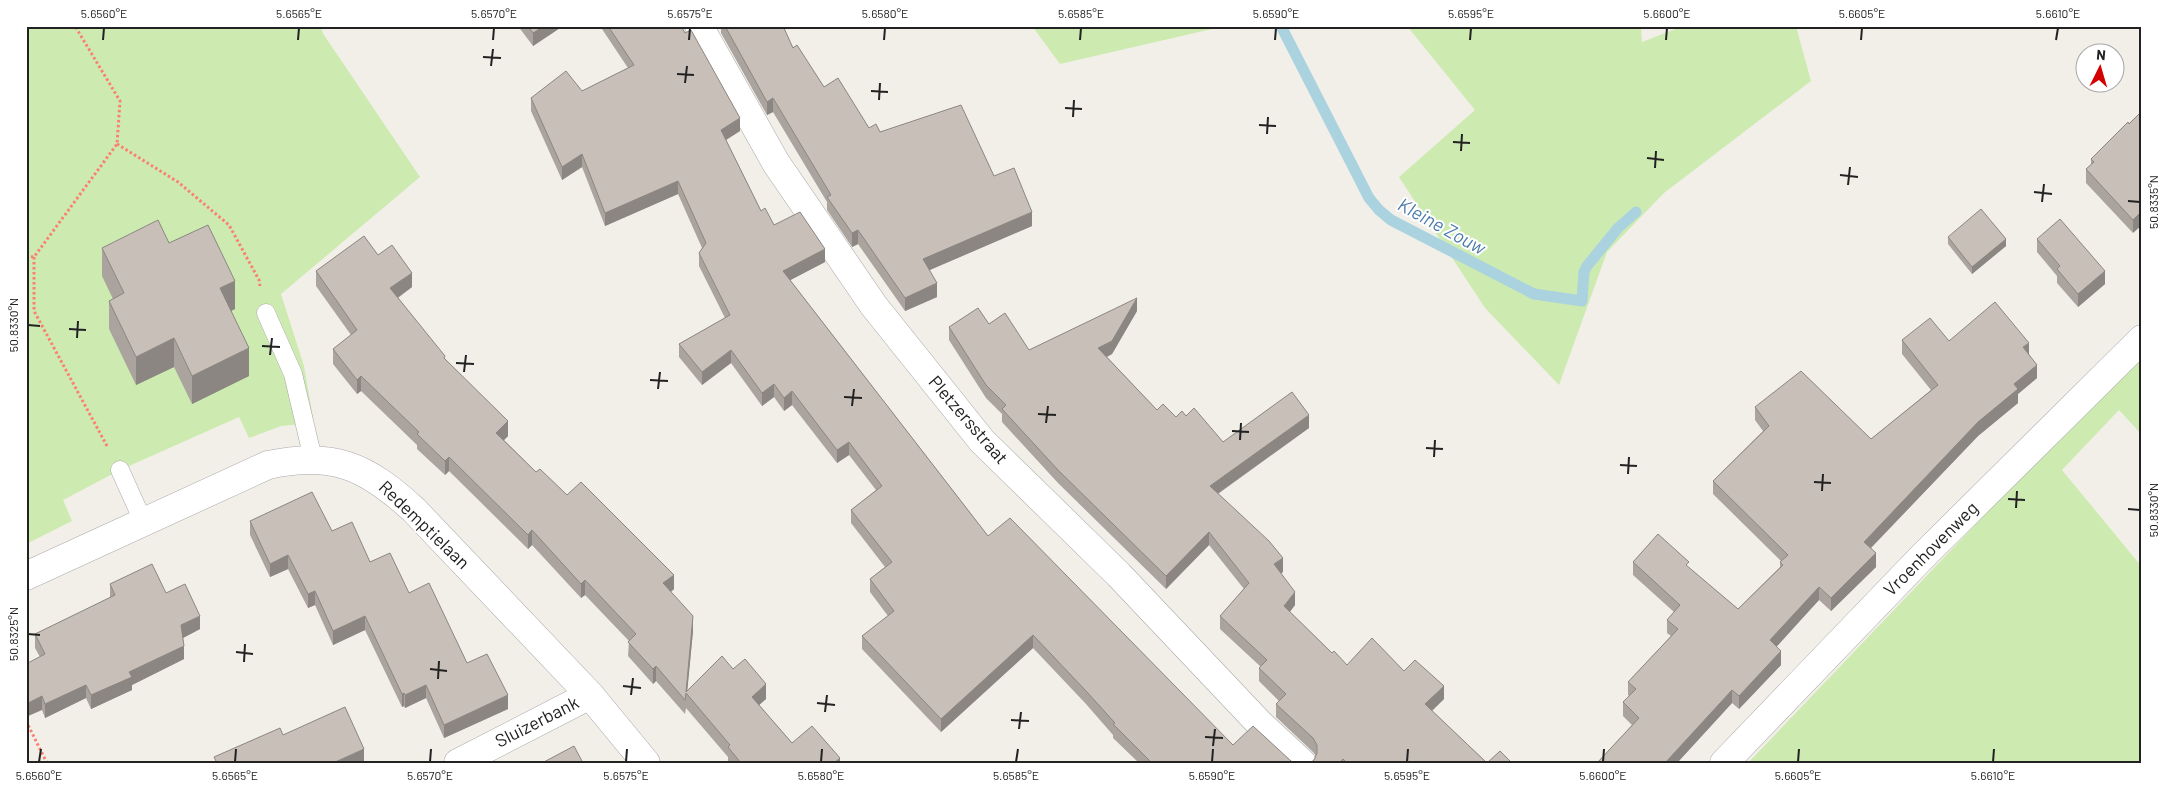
<svg xmlns="http://www.w3.org/2000/svg" width="2168" height="789" font-family="Barlow,sans-serif">
<rect width="100%" height="100%" fill="#f2efe9"/>
<path fill="#cdebb0" d="M 26,26 L 320,26 L 324,35 L 420,177 L 281,294 L 304,366 L 314,423 L 281,426 L 249,438 L 239,417 L 120,470 L 63,500 L 72,521 L 26,544 Z
M 1032,26 L 1225,26 L 1060,64 Z
M 1407,26 L 1641,26 L 1642,42 L 1683,26 L 1796,26 L 1811,81 L 1664,193 L 1607,252 L 1559,385 L 1485,308 L 1399,177 L 1475,110 Z
M 2142,350 L 2142,435 L 2119,410 L 2062,470 L 2142,567 L 2142,763 L 1748,763 Z"/>
<g fill="none" stroke-linecap="round" stroke-linejoin="round">
<path stroke="#aad3df" stroke-width="11" d="M 1281,26 L 1369,198 L 1379,210 L 1391,220 L 1534,294 L 1582,301 L 1584,272 L 1587,266 L 1618,228 L 1636,212"/>
<defs>
<path id="service" d="M 266,313 L 293,374 L 313,459
M 120,470 L 143,521"/>
<path id="minor" d="M 699,26 L 776,163 L 874,306 L 982,441 L 1119,575 L 1261,725 L 1302,763
M 26,576 L 268,465 C 333,451 366,466 414,510 L 590,695 L 646,763
M 458,763 L 590,695
M 1724,763 L 1922,557 L 2142,339"/>
</defs>
<use href="#service" stroke="#a9a9a9" stroke-width="19"/>
<use href="#minor" stroke="#a9a9a9" stroke-width="29"/>
<path stroke="#fa8072" stroke-width="3" stroke-dasharray="2.5 2.5" stroke-linecap="butt" d="M 117,144 L 178,182 L 229,225 L 259,280 L 260,286
M 26,256 L 34,257 L 117,144 L 120,101 L 75,26
M 34,257 L 34,311 L 107,446
M 26,721 L 47,763"/>
<use href="#service" stroke="#fff" stroke-width="18"/>
<use href="#minor" stroke="#fff" stroke-width="28"/>
</g>
<path fill="#aba49e" d="M 518,26 L 563,26 L 533,46 Z
M 600,26 L 681,26 L 740,131 L 726,140 L 761,211 L 774,225 L 825,262 L 790,280 L 988,536 L 1233,745 L 1294,763 L 1139,763 L 1113,738 L 1113,735 L 1086,704 L 1033,648 L 941,732 L 862,649 L 862,636 L 888,616 L 870,592 L 870,579 L 885,567 L 851,523 L 851,510 L 876,490 L 849,455 L 837,463 L 792,405 L 784,411 L 774,397 L 762,406 L 731,363 L 702,385 L 679,357 L 679,344 L 725,318 L 699,266 L 699,253 L 702,248 L 678,194 L 605,226 L 582,167 L 562,180 L 531,111 L 531,98 L 582,91 L 628,68 Z
M 721,26 L 783,26 L 793,48 L 824,87 L 869,128 L 994,176 L 1032,226 L 929,270 L 937,297 L 905,311 L 858,244 L 852,247 L 827,210 L 827,202 L 773,112 L 767,115 L 721,33 Z
M 2142,111 L 2133,233 L 2086,183 L 2086,169 L 2091,165 L 2091,159 Z
M 1948,237 L 2006,246 L 1972,274 L 1948,244 Z
M 2037,239 L 2105,284 L 2078,307 L 2057,283 L 2057,276 L 2037,252 Z
M 169,243 L 235,309 L 231,311 L 249,376 L 192,404 L 174,367 L 136,385 L 109,329 L 109,301 L 113,299 L 102,276 L 102,248 Z
M 378,255 L 412,287 L 398,298 L 445,359 L 508,436 L 504,440 L 536,472 L 567,495 L 674,589 L 671,592 L 693,631 L 687,691 L 733,669 L 766,699 L 759,705 L 792,743 L 840,763 L 728,763 L 728,757 L 686,708 L 685,714 L 656,681 L 653,684 L 628,656 L 629,641 L 585,595 L 581,598 L 532,545 L 528,549 L 449,471 L 445,475 L 417,449 L 417,445 L 361,391 L 357,394 L 333,364 L 333,349 L 351,335 L 316,286 L 316,271 Z
M 1137,311 L 1112,354 L 1107,357 L 1157,410 L 1176,417 L 1186,416 L 1223,442 L 1309,428 L 1218,494 L 1283,572 L 1281,573 L 1295,605 L 1290,612 L 1332,653 L 1347,665 L 1404,671 L 1444,699 L 1432,711 L 1487,763 L 1512,763 L 1310,763 L 1314,760 L 1316,756 L 1313,752 L 1276,717 L 1276,704 L 1279,701 L 1259,681 L 1259,668 L 1261,667 L 1220,629 L 1220,616 L 1244,589 L 1209,545 L 1166,589 L 1058,483 L 1002,422 L 1002,414 L 986,398 L 949,340 L 949,327 L 989,324 L 1029,350 Z
M 1902,340 L 1949,341 L 2029,354 L 2037,378 L 2018,394 L 2018,403 L 1978,436 L 1871,548 L 1876,567 L 1831,611 L 1819,600 L 1776,646 L 1781,665 L 1739,709 L 1732,703 L 1677,763 L 1597,763 L 1632,725 L 1623,716 L 1623,702 L 1629,696 L 1628,695 L 1628,682 L 1671,636 L 1667,633 L 1667,620 L 1674,612 L 1633,575 L 1633,562 L 1689,568 L 1738,609 L 1780,567 L 1780,562 L 1781,561 L 1713,494 L 1713,481 L 1763,431 L 1755,420 L 1755,407 L 1871,439 L 1931,390 L 1902,354 Z
M 250,521 L 332,531 L 409,593 L 467,663 L 508,709 L 444,738 L 426,698 L 405,708 L 404,706 L 402,707 L 365,630 L 333,645 L 315,605 L 308,608 L 288,569 L 270,577 L 250,535 Z
M 110,584 L 166,593 L 200,629 L 183,638 L 184,659 L 132,685 L 132,690 L 91,709 L 86,698 L 45,718 L 42,710 L 40,657 L 35,648 L 35,634 L 110,598 Z"/>
<path fill="#8b8681" d="M 544,26 L 563,26 L 533,46 L 533,33 Z
M 773,98 L 773,112 L 767,115 L 767,102 Z
M 740,118 L 740,131 L 721,143 L 721,130 Z
M 582,154 L 582,167 L 562,180 L 562,167 Z
M 678,181 L 678,194 L 605,226 L 605,213 Z
M 2142,211 L 2142,225 L 2133,233 L 2133,220 Z
M 1032,212 L 1032,226 L 923,273 L 923,259 Z
M 858,230 L 858,244 L 852,247 L 852,233 Z
M 2006,239 L 2006,246 L 1972,274 L 1972,267 Z
M 825,249 L 825,262 L 783,284 L 783,271 Z
M 2105,271 L 2105,284 L 2078,307 L 2078,294 Z
M 412,273 L 412,287 L 390,303 L 390,288 Z
M 235,281 L 235,309 L 220,316 L 220,288 Z
M 937,283 L 937,297 L 905,311 L 905,298 Z
M 1137,298 L 1137,311 L 1112,354 L 1098,361 L 1098,348 Z
M 174,338 L 174,367 L 136,385 L 136,357 Z
M 2029,343 L 2029,356 L 2023,347 Z
M 249,348 L 249,376 L 192,404 L 192,376 Z
M 731,350 L 731,363 L 702,385 L 702,372 Z
M 2037,365 L 2037,378 L 2018,394 L 2018,403 L 1978,436 L 1864,555 L 1864,542 L 2014,384 Z
M 361,376 L 361,391 L 357,394 L 357,380 Z
M 774,384 L 774,397 L 762,406 L 762,393 Z
M 792,391 L 792,405 L 784,411 L 784,398 Z
M 1309,415 L 1309,428 L 1210,499 L 1210,486 Z
M 508,421 L 508,436 L 496,448 L 496,433 Z
M 849,442 L 849,455 L 837,463 L 837,450 Z
M 449,457 L 449,471 L 445,475 L 445,461 Z
M 532,530 L 532,545 L 528,549 L 528,535 Z
M 1209,532 L 1209,545 L 1166,589 L 1166,576 Z
M 1876,553 L 1876,567 L 1831,611 L 1831,598 Z
M 288,555 L 288,569 L 270,577 L 270,564 Z
M 1283,558 L 1283,572 L 1274,578 L 1274,564 Z
M 674,575 L 674,589 L 663,598 L 663,583 Z
M 585,580 L 585,595 L 581,598 L 581,584 Z
M 1819,587 L 1819,600 L 1770,654 L 1770,640 Z
M 315,591 L 315,605 L 308,608 L 308,594 Z
M 1295,592 L 1295,605 L 1284,619 L 1284,606 Z
M 200,616 L 200,629 L 181,639 L 181,625 Z
M 365,616 L 365,630 L 333,645 L 333,631 Z
M 693,616 L 693,631 L 687,694 L 686,693 Z
M 1033,635 L 1033,648 L 941,732 L 941,719 Z
M 184,646 L 184,659 L 132,685 L 132,690 L 91,709 L 91,695 L 129,672 Z
M 1781,651 L 1781,665 L 1739,709 L 1739,696 Z
M 656,666 L 656,681 L 653,684 L 653,669 Z
M 766,684 L 766,699 L 752,711 L 752,697 Z
M 86,685 L 86,698 L 45,718 L 45,704 Z
M 426,685 L 426,698 L 405,708 L 405,695 Z
M 1444,686 L 1444,699 L 1425,717 L 1425,704 Z
M 1732,690 L 1732,703 L 1677,763 L 1665,763 Z
M 404,693 L 404,706 L 402,707 L 402,694 Z
M 508,695 L 508,709 L 444,738 L 444,725 Z
M 42,696 L 42,710 L 26,717 L 26,704 Z
M 364,749 L 364,762 L 363,763 L 333,763 Z
M 840,758 L 840,763 L 834,763 Z"/>
<path fill="#c7bfb8" stroke="#8b8681" d="M 528,26 L 544,26 L 533,33 Z
M 608,26 L 681,26 L 685,33 L 691,30 L 740,118 L 721,130 L 761,211 L 765,208 L 774,225 L 800,212 L 825,249 L 783,271 L 988,536 L 1010,518 L 1233,745 L 1253,726 L 1291,761 L 1294,763 L 1152,763 L 1113,724 L 1115,723 L 1086,691 L 1033,635 L 941,719 L 862,636 L 894,611 L 870,579 L 892,562 L 851,510 L 882,486 L 849,442 L 837,450 L 792,391 L 784,398 L 774,384 L 762,393 L 731,350 L 702,372 L 679,344 L 730,315 L 699,253 L 706,243 L 678,181 L 605,213 L 582,154 L 562,167 L 531,98 L 566,71 L 582,91 L 634,65 Z
M 725,26 L 783,26 L 793,48 L 797,45 L 824,87 L 838,78 L 869,128 L 876,124 L 880,132 L 961,105 L 994,176 L 1014,168 L 1032,212 L 923,259 L 937,283 L 905,298 L 858,230 L 852,233 L 827,197 L 831,195 L 773,98 L 767,102 Z
M 2142,111 L 2142,211 L 2133,220 L 2086,169 L 2094,162 L 2091,159 L 2128,122 L 2129,124 Z
M 1981,209 L 2006,239 L 1972,267 L 1948,237 Z
M 2060,219 L 2105,271 L 2078,294 L 2057,269 L 2060,266 L 2037,239 Z
M 158,220 L 169,243 L 208,225 L 235,281 L 220,288 L 249,348 L 192,376 L 174,338 L 136,357 L 109,301 L 124,293 L 102,248 Z
M 364,236 L 378,255 L 392,245 L 412,273 L 390,288 L 445,356 L 444,358 L 508,421 L 496,433 L 536,472 L 540,469 L 567,495 L 581,482 L 674,575 L 663,583 L 693,616 L 686,692 L 722,656 L 733,669 L 745,659 L 766,684 L 752,697 L 792,743 L 812,726 L 840,758 L 834,763 L 741,763 L 728,747 L 730,745 L 686,693 L 685,700 L 656,666 L 653,669 L 628,642 L 636,634 L 585,580 L 581,584 L 532,530 L 528,535 L 449,457 L 445,461 L 417,434 L 419,432 L 361,376 L 357,380 L 333,349 L 357,330 L 316,271 Z
M 1137,298 L 1112,341 L 1098,348 L 1157,410 L 1163,404 L 1176,417 L 1182,411 L 1186,416 L 1194,408 L 1223,442 L 1292,392 L 1309,415 L 1210,486 L 1269,541 L 1283,558 L 1274,564 L 1295,592 L 1284,606 L 1332,653 L 1334,651 L 1347,665 L 1372,638 L 1404,671 L 1415,660 L 1444,686 L 1425,704 L 1487,763 L 1500,751 L 1512,763 L 1347,763 L 1343,759 L 1339,763 L 1310,763 L 1314,760 L 1317,753 L 1317,745 L 1313,738 L 1276,704 L 1286,694 L 1259,668 L 1267,660 L 1220,616 L 1249,583 L 1209,532 L 1166,576 L 1058,470 L 1002,409 L 1006,405 L 986,385 L 949,327 L 978,308 L 989,324 L 1005,313 L 1029,350 Z
M 1995,302 L 2029,343 L 2023,347 L 2037,365 L 2014,384 L 2018,389 L 1978,422 L 1864,542 L 1876,553 L 1831,598 L 1819,587 L 1770,640 L 1781,651 L 1739,696 L 1732,690 L 1665,763 L 1597,763 L 1639,718 L 1623,702 L 1636,689 L 1628,682 L 1678,629 L 1667,620 L 1680,605 L 1633,562 L 1658,534 L 1689,562 L 1686,565 L 1738,609 L 1783,565 L 1780,562 L 1788,555 L 1713,481 L 1769,426 L 1755,407 L 1801,371 L 1871,439 L 1938,385 L 1902,340 L 1930,318 L 1949,341 Z
M 312,492 L 332,531 L 352,522 L 370,562 L 390,553 L 409,593 L 429,583 L 467,663 L 487,654 L 508,695 L 444,725 L 426,685 L 405,695 L 404,693 L 402,694 L 365,616 L 333,631 L 315,591 L 308,594 L 288,555 L 270,564 L 250,521 Z
M 152,564 L 166,593 L 185,584 L 200,616 L 181,625 L 184,646 L 129,672 L 132,677 L 91,695 L 86,685 L 45,704 L 42,696 L 26,704 L 26,664 L 45,654 L 35,634 L 115,595 L 110,584 Z
M 345,707 L 364,749 L 333,763 L 217,763 L 214,757 L 280,728 L 283,735 Z
M 574,746 L 583,763 L 542,763 Z"/>
<path fill="none" stroke="#222" stroke-width="2" d="M 103,40 L 104,28M 298,40 L 299,28M 493,40 L 494,28M 689,40 L 690,28M 884,40 L 885,28M 1080,40 L 1081,28M 1275,40 L 1276,28M 1470,40 L 1471,28M 1666,40 L 1667,28M 1861,40 L 1862,28M 2056,40 L 2058,28M 483,57 L 501,58M 491,66 L 493,49M 677,74 L 694,75M 685,83 L 687,66M 871,91 L 888,92M 879,100 L 880,83M 1065,108 L 1082,109M 1073,117 L 1074,100M 1259,125 L 1276,126M 1267,134 L 1268,117M 1453,142 L 1470,143M 1461,151 L 1462,134M 1647,158 L 1664,160M 1655,168 L 1656,151M 1840,175 L 1858,177M 1848,185 L 1850,167M 2034,192 L 2052,194M 2128,201 L 2140,202M 2042,202 L 2044,184M 28,325 L 40,326M 69,329 L 86,330M 77,338 L 78,321M 262,346 L 280,347M 270,355 L 272,338M 456,363 L 474,364M 464,372 L 466,355M 650,380 L 668,381M 658,389 L 660,372M 844,397 L 862,398M 852,406 L 854,389M 1038,414 L 1056,415M 1046,423 L 1048,406M 1232,431 L 1249,432M 1240,440 L 1241,423M 1426,448 L 1443,449M 1434,457 L 1435,440M 1620,465 L 1637,466M 1628,474 L 1629,457M 1814,482 L 1831,483M 1822,491 L 1823,474M 2008,499 L 2025,500M 2016,508 L 2017,491M 2128,509 L 2140,510M 28,634 L 40,635M 236,652 L 253,654M 244,662 L 245,644M 430,669 L 447,671M 438,679 L 439,661M 623,686 L 641,688M 631,695 L 633,678M 817,703 L 835,705M 825,712 L 827,695M 1011,720 L 1029,721M 1019,729 L 1021,712M 1205,737 L 1223,738M 1213,746 L 1215,729M 39,762 L 41,749M 235,762 L 236,749M 430,762 L 431,749M 626,762 L 627,749M 821,762 L 822,749M 1016,762 L 1018,749M 1212,762 L 1213,749M 1407,762 L 1408,749M 1603,762 L 1604,749M 1798,762 L 1799,749M 1993,762 L 1994,749"/>
<g text-anchor="middle" stroke-width="4" stroke-linejoin="round" paint-order="stroke">
<g font-size="18" fill="#222" stroke="#fff">
<text transform="translate(968 420) rotate(49)" y="6">Pletzersstraat</text>
<text transform="translate(424 525) rotate(44)" y="6">Redemptielaan</text>
<text transform="translate(1931 549) rotate(-45)" y="6">Vroenhovenweg</text>
<text transform="translate(537 722) rotate(-27)" y="6">Sluizerbank</text>
</g>
<g font-size="19" font-style="italic" fill="#4a7aab" stroke="#fff">
<text transform="translate(1442 226) rotate(29)" y="7">Kleine Zouw</text>
</g>
</g>
<rect width="2168" height="789" fill="none" stroke="#ffffff" stroke-width="55"/>
<g transform="translate(2100 68) rotate(5)"><circle r="24" fill="#ffffff" stroke="#a7a7a7"/>
<path d="M0-4L9 19L0 12L-9 19Z" fill="#d40000"/>
<text y="-8" font-size="14" font-weight="bold" text-anchor="middle" fill="#222222">N</text>
</g>
<rect x="28" y="28" width="2112" height="734" fill="none" stroke="#222" stroke-width="2"/>
<g font-size="12" text-anchor="middle" fill="#222">
<text x="104" y="18">5.6560°E</text>
<text x="299" y="18">5.6565°E</text>
<text x="494" y="18">5.6570°E</text>
<text x="690" y="18">5.6575°E</text>
<text x="885" y="18">5.6580°E</text>
<text x="1081" y="18">5.6585°E</text>
<text x="1276" y="18">5.6590°E</text>
<text x="1471" y="18">5.6595°E</text>
<text x="1667" y="18">5.6600°E</text>
<text x="1862" y="18">5.6605°E</text>
<text x="2058" y="18">5.6610°E</text>
<text transform="translate(2154 202) rotate(-90)" y="4">50.8335°N</text>
<text transform="translate(14 325) rotate(-90)" y="4">50.8330°N</text>
<text transform="translate(2154 510) rotate(-90)" y="4">50.8330°N</text>
<text transform="translate(14 634) rotate(-90)" y="4">50.8325°N</text>
<text x="39" y="780">5.6560°E</text>
<text x="235" y="780">5.6565°E</text>
<text x="430" y="780">5.6570°E</text>
<text x="626" y="780">5.6575°E</text>
<text x="821" y="780">5.6580°E</text>
<text x="1016" y="780">5.6585°E</text>
<text x="1212" y="780">5.6590°E</text>
<text x="1407" y="780">5.6595°E</text>
<text x="1603" y="780">5.6600°E</text>
<text x="1798" y="780">5.6605°E</text>
<text x="1993" y="780">5.6610°E</text>
</g>
</svg>
